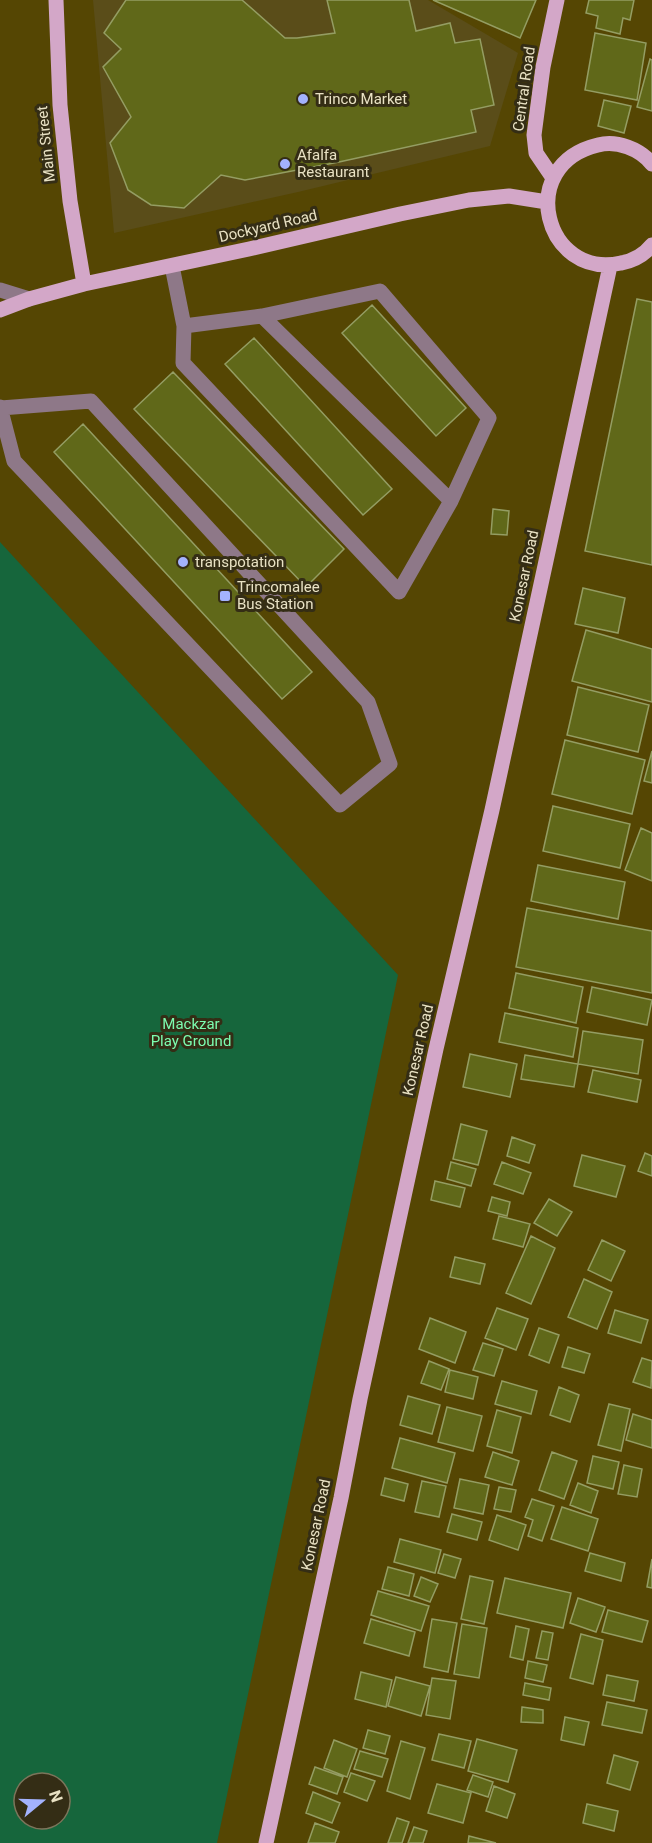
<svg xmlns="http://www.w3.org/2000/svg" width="652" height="1843" font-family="Roboto,sans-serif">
<rect width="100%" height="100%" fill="#554603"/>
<path fill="#5a4d19" d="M 93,0 L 428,0 L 518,53 L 490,146 L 298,192 L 114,233 Z"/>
<path fill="#16663c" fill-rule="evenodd" d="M 0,542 L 398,975 L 217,1843 L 0,1843 ZM 24,1783 L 60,1783 L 60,1819 L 24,1819 Z"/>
<path fill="#606819" stroke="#949d63" stroke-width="1.5" d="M 126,0 L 242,0 L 285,38 L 297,38 L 335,33 L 327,0 L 409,0 L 416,31 L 450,23 L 455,43 L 480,39 L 494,105 L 471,110 L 476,132 L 339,162 L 245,180 L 221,175 L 184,208 L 151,205 L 128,190 L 110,143 L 131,117 L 103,67 L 121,49 L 104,33 Z
M 433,0 L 536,0 L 520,38 Z
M 589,0 L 634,0 L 630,20 L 623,18 L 620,34 L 596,28 L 598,16 L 586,13 Z
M 595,33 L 646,43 L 637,100 L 585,90 Z
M 650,59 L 652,60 L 652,111 L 637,107 Z
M 604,100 L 631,106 L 624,133 L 598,126 Z
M 637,299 L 652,302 L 652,565 L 585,551 Z
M 372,305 L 466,408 L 436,436 L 342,333 Z
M 254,338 L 392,489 L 363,515 L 225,364 Z
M 173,372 L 344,549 L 306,587 L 134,409 Z
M 83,424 L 312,672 L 282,699 L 54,452 Z
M 493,509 L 509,511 L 507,535 L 491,534 Z
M 583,588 L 625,598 L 618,633 L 575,624 Z
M 586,630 L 652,649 L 652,702 L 572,681 Z
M 578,687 L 649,705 L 638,752 L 567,735 Z
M 565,740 L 645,760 L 632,814 L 552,794 Z
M 652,751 L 652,783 L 644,781 Z
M 553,806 L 630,824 L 620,868 L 543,851 Z
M 641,828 L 652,833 L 652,881 L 625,870 Z
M 538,865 L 625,882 L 618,919 L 531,901 Z
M 527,908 L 652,931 L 652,993 L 516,967 Z
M 516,973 L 583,987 L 576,1023 L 509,1008 Z
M 592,987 L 652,1000 L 647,1025 L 587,1012 Z
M 505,1013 L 578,1028 L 573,1057 L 499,1042 Z
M 583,1031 L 643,1040 L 638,1074 L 578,1064 Z
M 470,1054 L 517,1064 L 510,1097 L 463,1087 Z
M 525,1055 L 578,1064 L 574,1087 L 521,1079 Z
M 593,1070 L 641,1080 L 637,1102 L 588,1092 Z
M 461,1124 L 487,1131 L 478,1165 L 453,1159 Z
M 512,1137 L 535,1145 L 529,1163 L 507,1156 Z
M 645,1153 L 652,1156 L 652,1176 L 638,1171 Z
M 582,1155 L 625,1166 L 616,1197 L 574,1186 Z
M 451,1162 L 476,1169 L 471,1186 L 447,1179 Z
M 502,1162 L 531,1173 L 523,1194 L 494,1184 Z
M 435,1181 L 465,1188 L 460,1207 L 431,1200 Z
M 492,1197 L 510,1202 L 507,1216 L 488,1211 Z
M 549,1199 L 572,1212 L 557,1236 L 534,1223 Z
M 499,1216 L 530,1224 L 523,1247 L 493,1239 Z
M 531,1236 L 555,1248 L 531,1304 L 506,1293 Z
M 602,1240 L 625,1251 L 611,1281 L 588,1270 Z
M 455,1257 L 485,1264 L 480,1284 L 450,1277 Z
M 584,1279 L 612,1292 L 597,1329 L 568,1317 Z
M 497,1308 L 528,1319 L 516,1350 L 485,1338 Z
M 615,1310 L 648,1320 L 641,1343 L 608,1333 Z
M 430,1318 L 466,1332 L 455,1363 L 419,1349 Z
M 539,1328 L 559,1335 L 549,1363 L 529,1355 Z
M 483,1343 L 503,1349 L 494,1376 L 473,1370 Z
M 568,1347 L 590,1354 L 584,1373 L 562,1367 Z
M 642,1358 L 652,1361 L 651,1388 L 633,1382 Z
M 429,1361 L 449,1369 L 441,1390 L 421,1383 Z
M 450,1370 L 478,1377 L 473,1399 L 445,1392 Z
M 502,1381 L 537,1391 L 531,1414 L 495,1404 Z
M 559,1387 L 579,1395 L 570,1422 L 550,1415 Z
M 408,1396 L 440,1405 L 432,1434 L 400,1425 Z
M 609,1404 L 630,1409 L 621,1451 L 598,1445 Z
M 447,1407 L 482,1416 L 473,1451 L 438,1442 Z
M 497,1410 L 521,1417 L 512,1453 L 487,1446 Z
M 633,1414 L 652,1420 L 652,1448 L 626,1440 Z
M 400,1438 L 455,1453 L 447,1483 L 392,1468 Z
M 493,1452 L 519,1461 L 512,1485 L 485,1477 Z
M 552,1452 L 577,1461 L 564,1499 L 539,1490 Z
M 593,1456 L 619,1462 L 613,1489 L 587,1483 Z
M 624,1465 L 642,1469 L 637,1497 L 618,1494 Z
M 385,1478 L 408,1484 L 404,1501 L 381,1495 Z
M 460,1479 L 489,1485 L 483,1514 L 454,1508 Z
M 422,1481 L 446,1486 L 439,1517 L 415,1512 Z
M 578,1483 L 598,1491 L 591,1513 L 570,1505 Z
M 499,1487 L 516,1490 L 511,1512 L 494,1509 Z
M 532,1499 L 554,1506 L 542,1541 L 528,1536 L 533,1520 L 525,1517 Z
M 562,1507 L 598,1519 L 588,1551 L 551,1539 Z
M 452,1514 L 482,1522 L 477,1540 L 447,1532 Z
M 497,1515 L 526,1525 L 518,1550 L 489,1540 Z
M 400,1539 L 441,1550 L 435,1573 L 394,1562 Z
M 590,1553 L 625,1563 L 621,1581 L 585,1571 Z
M 444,1554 L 461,1559 L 455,1578 L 438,1573 Z
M 652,1559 L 652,1588 L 647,1587 Z
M 388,1567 L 414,1574 L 409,1596 L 382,1589 Z
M 470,1576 L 493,1581 L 484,1624 L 461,1619 Z
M 421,1577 L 438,1584 L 430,1602 L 414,1596 Z
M 505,1578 L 571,1593 L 563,1628 L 497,1613 Z
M 378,1591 L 429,1606 L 421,1631 L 371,1615 Z
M 578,1598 L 605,1607 L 596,1632 L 570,1623 Z
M 608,1610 L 648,1621 L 642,1642 L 602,1632 Z
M 371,1619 L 415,1632 L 409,1656 L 364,1643 Z
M 432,1619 L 457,1623 L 448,1672 L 424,1667 Z
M 462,1624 L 487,1628 L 479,1678 L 454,1674 Z
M 516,1626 L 529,1629 L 523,1660 L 510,1657 Z
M 542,1631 L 553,1633 L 548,1660 L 536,1658 Z
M 581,1634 L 603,1640 L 593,1684 L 570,1678 Z
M 528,1661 L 547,1665 L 543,1682 L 525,1678 Z
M 361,1672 L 392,1680 L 386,1707 L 355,1699 Z
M 607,1675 L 638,1681 L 634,1701 L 603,1695 Z
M 396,1677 L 430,1686 L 421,1716 L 388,1706 Z
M 432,1678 L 456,1681 L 450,1719 L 426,1715 Z
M 525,1683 L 551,1688 L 549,1700 L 523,1695 Z
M 607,1702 L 647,1710 L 642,1733 L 602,1725 Z
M 522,1707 L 543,1710 L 543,1723 L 521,1722 Z
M 565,1717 L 589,1722 L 584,1745 L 561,1740 Z
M 368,1730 L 390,1736 L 385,1754 L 363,1748 Z
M 439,1734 L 471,1741 L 464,1768 L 432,1760 Z
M 477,1739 L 517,1750 L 508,1782 L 468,1771 Z
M 334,1740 L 357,1749 L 347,1777 L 324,1768 Z
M 401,1741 L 425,1748 L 410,1799 L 387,1791 Z
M 360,1751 L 388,1759 L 382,1777 L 354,1769 Z
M 614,1755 L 638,1762 L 630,1790 L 607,1783 Z
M 315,1767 L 343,1777 L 337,1794 L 309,1784 Z
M 351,1773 L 375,1781 L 367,1801 L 344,1792 Z
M 473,1775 L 493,1782 L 488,1797 L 467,1790 Z
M 437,1784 L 471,1793 L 463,1823 L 428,1813 Z
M 494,1786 L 515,1794 L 507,1818 L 486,1811 Z
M 313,1792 L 340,1803 L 332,1823 L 306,1813 Z
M 587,1804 L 618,1811 L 614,1831 L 583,1823 Z
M 397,1818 L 409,1822 L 402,1843 L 388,1843 Z
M 315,1823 L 339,1832 L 335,1843 L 308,1843 Z
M 414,1827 L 427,1831 L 423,1843 L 408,1843 Z
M 469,1836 L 496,1843 L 468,1843 Z"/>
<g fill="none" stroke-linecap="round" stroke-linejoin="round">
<path stroke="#8e7888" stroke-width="15" d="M 172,266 L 184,326 L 183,363 L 399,592 L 451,501 L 489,418 L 380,291 L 262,316 L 184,326
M 0,290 L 29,299
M 262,316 L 451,501
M 0,407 L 14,461 L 340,805 L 390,764 L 368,702 L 91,401 L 1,408"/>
<path stroke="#d3a7c8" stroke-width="15" d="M 56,0 L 60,105 L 70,201 L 84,284
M 652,164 C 640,149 617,140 598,145 C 514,165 545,280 621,263 C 633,261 644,255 652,245
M 553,178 L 536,153 L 534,135 L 543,67 L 557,0
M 0,310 L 29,299 L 84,284 L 249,249 L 400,214 L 469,200 L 509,196 L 547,202
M 266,1843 L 341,1498 L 360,1399 L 436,1049 L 492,810 L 610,266"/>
</g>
<g fill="#a3b2fd" stroke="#342d15" stroke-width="2">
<circle cx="303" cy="99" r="6"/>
<circle cx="285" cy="164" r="6"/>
<circle cx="183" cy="562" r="6"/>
<rect x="219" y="590" width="12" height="12" rx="3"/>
</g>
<g text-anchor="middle" stroke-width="6" stroke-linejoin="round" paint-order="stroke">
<g font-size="15" fill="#e9e2c4" stroke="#342d15">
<text transform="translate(524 89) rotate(-82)" y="5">Central Road</text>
<text transform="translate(46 144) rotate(-96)" y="5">Main Street</text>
<text transform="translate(268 226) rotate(-13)" y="5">Dockyard Road</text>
<text transform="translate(524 576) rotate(-78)" y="5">Konesar Road</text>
<text transform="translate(418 1050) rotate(-77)" y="5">Konesar Road</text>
<text transform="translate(316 1525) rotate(-78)" y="5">Konesar Road</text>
</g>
<g font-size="15" fill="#e9e2c4" stroke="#342d15" text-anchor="start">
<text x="315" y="104">Trinco Market</text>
<text x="297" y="160">Afalfa<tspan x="297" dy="17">Restaurant</tspan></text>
<text x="195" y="567">transpotation</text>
<text x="237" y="592">Trincomalee<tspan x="237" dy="17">Bus Station</tspan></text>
</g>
<g font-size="15" fill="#7cfdb0" stroke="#342d15">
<text x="191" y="1029">Mackzar<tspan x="191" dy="17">Play Ground</tspan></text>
</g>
</g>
<g transform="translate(42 1801) rotate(71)"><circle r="28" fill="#342d15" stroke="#7c755b" stroke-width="1.5"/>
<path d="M0-4.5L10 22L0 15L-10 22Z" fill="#a3b2fd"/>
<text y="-9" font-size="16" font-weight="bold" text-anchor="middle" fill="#e9e2c4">N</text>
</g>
</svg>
